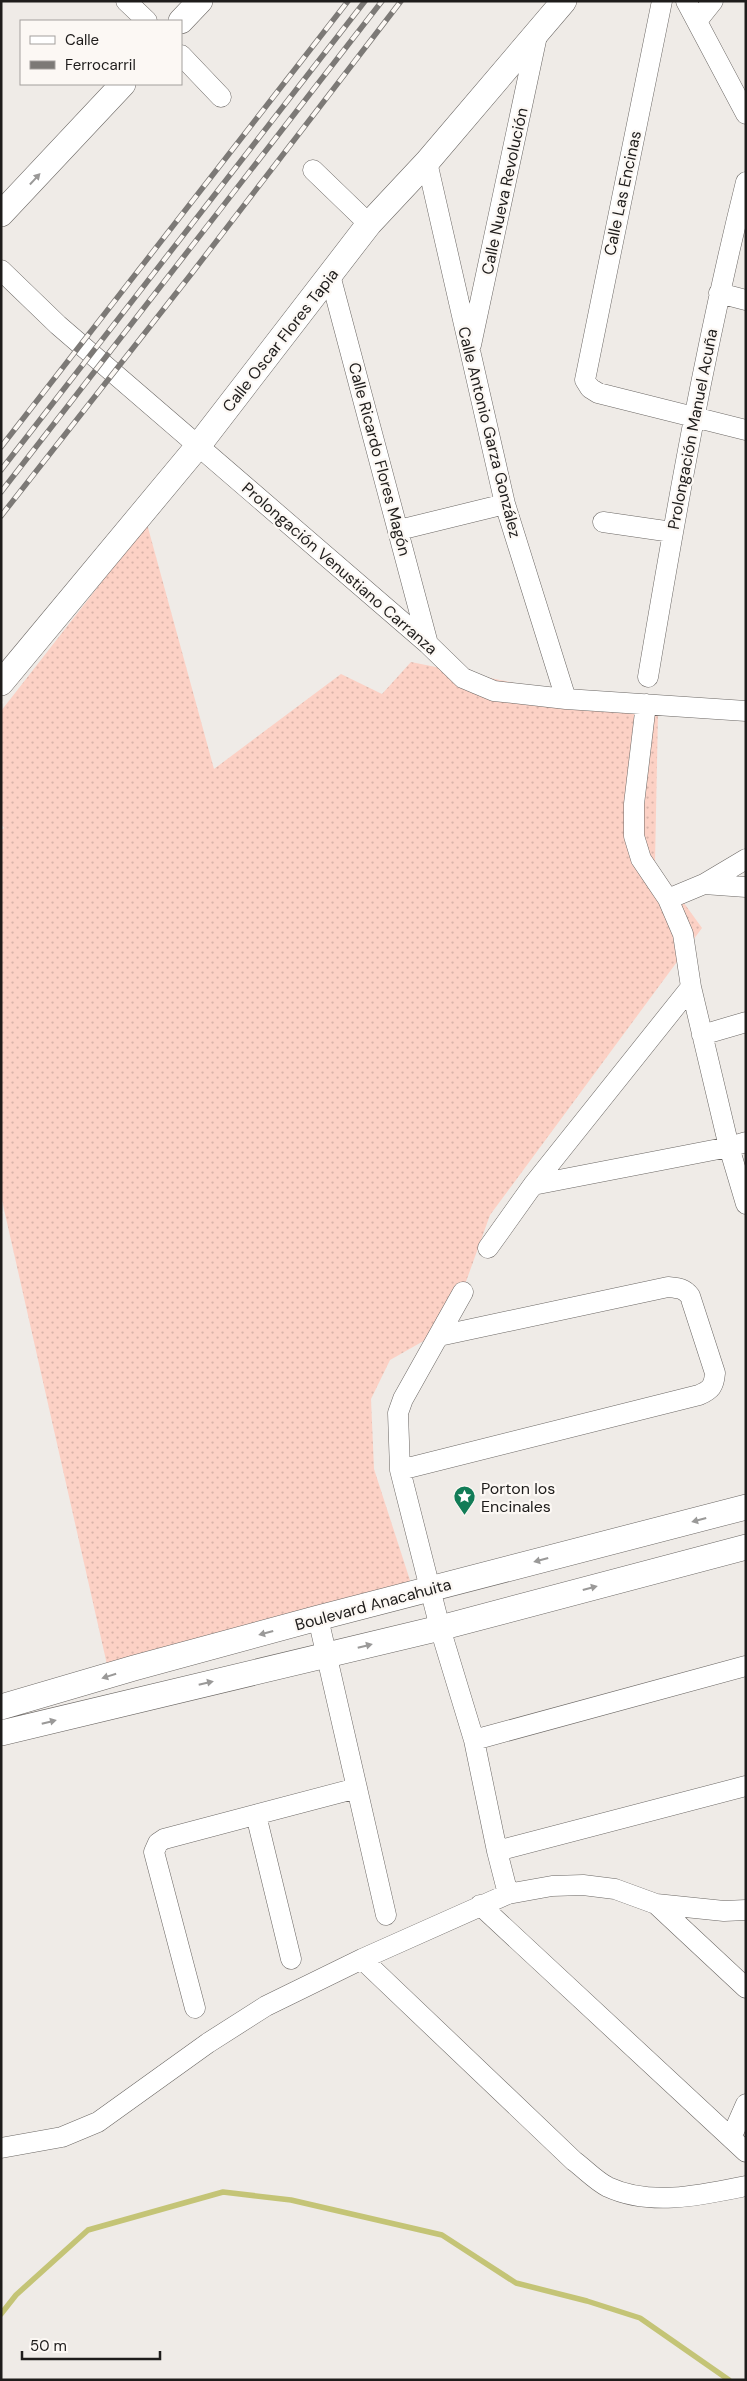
<svg xmlns="http://www.w3.org/2000/svg" width="747" height="2381" font-family="'DM Sans',sans-serif">
<defs>
<pattern id="grass-dots" width="8" height="8" patternUnits="userSpaceOnUse" patternTransform="scale(1.25)"><rect width="8" height="8" fill="#fcd1c5"/><path d="M2 2h.1M6 6h.1" fill="none" stroke="#d8b3a9" stroke-width="1.8" stroke-linecap="round"/></pattern>
</defs>
<rect width="100%" height="100%" fill="#efebe7"/>
<path fill="url(#grass-dots)" d="M 147,524 L 214,769 L 341,674 L 382,694 L 411,662 L 658,712 L 655,863 L 702,928 L 490,1215 L 450,1326 L 390,1360 L 371,1399 L 374,1469 L 417,1602 L 108,1669 L 1,1196 L 1,830 L 4,828 L 1,824 L 1,711 Z"/>
<g fill="none" stroke-linecap="round" stroke-linejoin="round">
<path stroke="#c4c476" stroke-width="5.5" d="M 1,2314 L 16,2295 L 88,2230 L 223,2192 L 291,2200 L 442,2235 L 516,2283 L 587,2301 L 640,2318 L 729,2380"/>
<defs>
<path id="minor" d="M 126,1 L 147,21
M 662,1 L 585,380 L 590,388 L 598,393 L 746,430
M 686,1 L 746,114
M 697,21 L 713,1
M 181,55 L 221,97
M 427,162 L 505,504 L 566,699
M 313,170 L 369,224
M 1,270 L 58,325 L 428,644 L 463,678 L 494,691 L 566,699 L 746,711
M 330,275 L 428,644
M 719,293 L 746,300
M 471,345 L 538,31
M 603,522 L 672,532
M 399,530 L 505,504
M 648,677 C 676,511 705,346 746,182
M 646,704 L 634,804 L 634,836 L 641,859 L 668,899 L 683,934 L 691,987 L 729,1147 L 746,1204
M 704,884 L 746,887
M 668,899 L 704,884 L 746,859
M 702,1035 L 746,1022
M 533,1185 L 729,1147 L 746,1142
M 488,1248 L 533,1185 L 691,987
M 463,1292 L 403,1399 L 398,1413 L 400,1470 L 440,1628 L 474,1740 L 497,1851 L 508,1894
M 400,1470 L 699,1395 C 711,1390 714,1386 715,1373 L 690,1296 C 684,1288 678,1288 668,1287 L 439,1336
M 318,1618 L 386,1915
M 474,1740 L 746,1666
M 256,1815 L 291,1959
M 497,1851 L 746,1786
M 656,1904 L 746,1988
M 480,1905 L 746,2152
M 362,1959 L 574,2161 C 585,2169 596,2181 608,2187 C 651,2207 702,2195 746,2186
M 195,2008 L 154,1852 L 158,1843 L 164,1839 L 357,1788
M 731,2138 L 746,2104
M 1,2148 L 62,2137 L 98,2122 L 208,2043 L 266,2006 L 362,1959 L 508,1894 L 552,1886 L 583,1885 L 615,1889 L 656,1904 L 724,1911 L 746,1910"/>
<path id="tertiary" d="M 181,21 L 200,1
M 1,214 L 123,84
M 1,683 L 198,446 L 369,224 L 427,162 L 564,1
M 1,1707 L 134,1668 L 318,1618 L 746,1507
M 1,1733 L 440,1628 L 746,1547"/>
</defs>
<use href="#minor" stroke="#6b6764" stroke-width="21"/>
<use href="#tertiary" stroke="#6b6764" stroke-width="26"/>
<use href="#minor" stroke="#fff" stroke-width="20"/>
<use href="#tertiary" stroke="#fff" stroke-width="25"/>
<defs>
<path id="rail" d="M 1,447 L 348,1
M 1,470 L 365,1
M 1,492 L 382,1
M 1,516 L 192,273 L 401,1"/>
</defs>
<use href="#rail" stroke="#7c7976" stroke-width="5.5"/>
<use href="#rail" stroke="#fcf8f4" stroke-width="4" stroke-dasharray="11" stroke-linecap="butt"/>
</g>
<defs><path id="oneway-solid" d="M-6-.8H1V-3.2L6.5 0L1 3.2V.8H-6Z" transform="scale(1.25)"/></defs>
<g fill="#9a9998">
<use href="#oneway-solid" transform="translate(35 179) rotate(-47)"/>
<use href="#oneway-solid" transform="translate(699 1520) rotate(165)"/>
<use href="#oneway-solid" transform="translate(541 1560) rotate(165)"/>
<use href="#oneway-solid" transform="translate(590 1588) rotate(-15)"/>
<use href="#oneway-solid" transform="translate(266 1633) rotate(165)"/>
<use href="#oneway-solid" transform="translate(365 1646) rotate(-14)"/>
<use href="#oneway-solid" transform="translate(109 1676) rotate(163)"/>
<use href="#oneway-solid" transform="translate(206 1683) rotate(-13)"/>
<use href="#oneway-solid" transform="translate(49 1722) rotate(-14)"/>
</g>
<defs>
<symbol id="sight-pin" viewBox="-11 -11 22 30"><path d="M0 17L-7.5 6A9.5 9.5 0 1 1 7.5 6Z" fill="#127c57" stroke="#fcf8f4"/><path d="M0-6L1.8-2.2L6-1.7L2.9 1.2L3.7 5.4L0 3.3L-3.7 5.4L-2.9 1.2L-6-1.7L-1.8-2.2Z" fill="#fff"/></symbol>
</defs>
<g fill-rule="evenodd">
<use href="#sight-pin" x="452" y="1484" width="25" height="34"/>
</g>
<g text-anchor="middle" stroke-width="4.5" stroke-linejoin="round" paint-order="stroke">
<g font-size="16" fill="#1e1c1b" stroke="#fcf8f4">
<text transform="translate(504 191) rotate(-78)" y="6">Calle Nueva Revolución</text>
<text transform="translate(622 193) rotate(-78)" y="6">Calle Las Encinas</text>
<text transform="translate(280 340) rotate(-52)" y="6">Calle Oscar Flores Tapia</text>
<text transform="translate(692 429) rotate(-79)" y="6">Prolongación Manuel Acuña</text>
<text transform="translate(490 432) rotate(76)" y="6">Calle Antonio Garza González</text>
<text transform="translate(380 459) rotate(75)" y="6">Calle Ricardo Flores Magón</text>
<text transform="translate(340 568) rotate(41)" y="6">Prolongación Venustiano Carranza</text>
<text transform="translate(373 1604) rotate(-15)" y="6">Boulevard Anacahuita</text>
</g>
<g font-size="16" fill="#1e1c1b" stroke="#fcf8f4" text-anchor="start">
<text x="481" y="1494">Porton los<tspan x="481" dy="18">Encinales</tspan></text>
</g>
</g>
<rect width="747" height="2381" fill="none" stroke="#1e1c1b" stroke-width="5"/>
<rect x="20" y="20" width="162" height="65" fill="#fcf8f4" stroke="#a3a09d"/>
<rect x="30" y="36" width="25" height="8" fill="#ffffff" stroke="#a3a09d"/>
<text x="65" y="45" font-size="15" fill="#1e1c1b">Calle</text>
<rect x="30" y="61" width="25" height="8" fill="#7c7976" stroke="#a3a09d"/>
<text x="65" y="70" font-size="15" fill="#1e1c1b">Ferrocarril</text>
<path d="M22 2351v8h138v-8" fill="none" stroke="#1e1c1b" stroke-width="2.5"/>
<text x="30" y="2351" font-size="15" fill="#1e1c1b" stroke="#fcf8f4" stroke-width="4" paint-order="stroke">50 m</text>
</svg>
